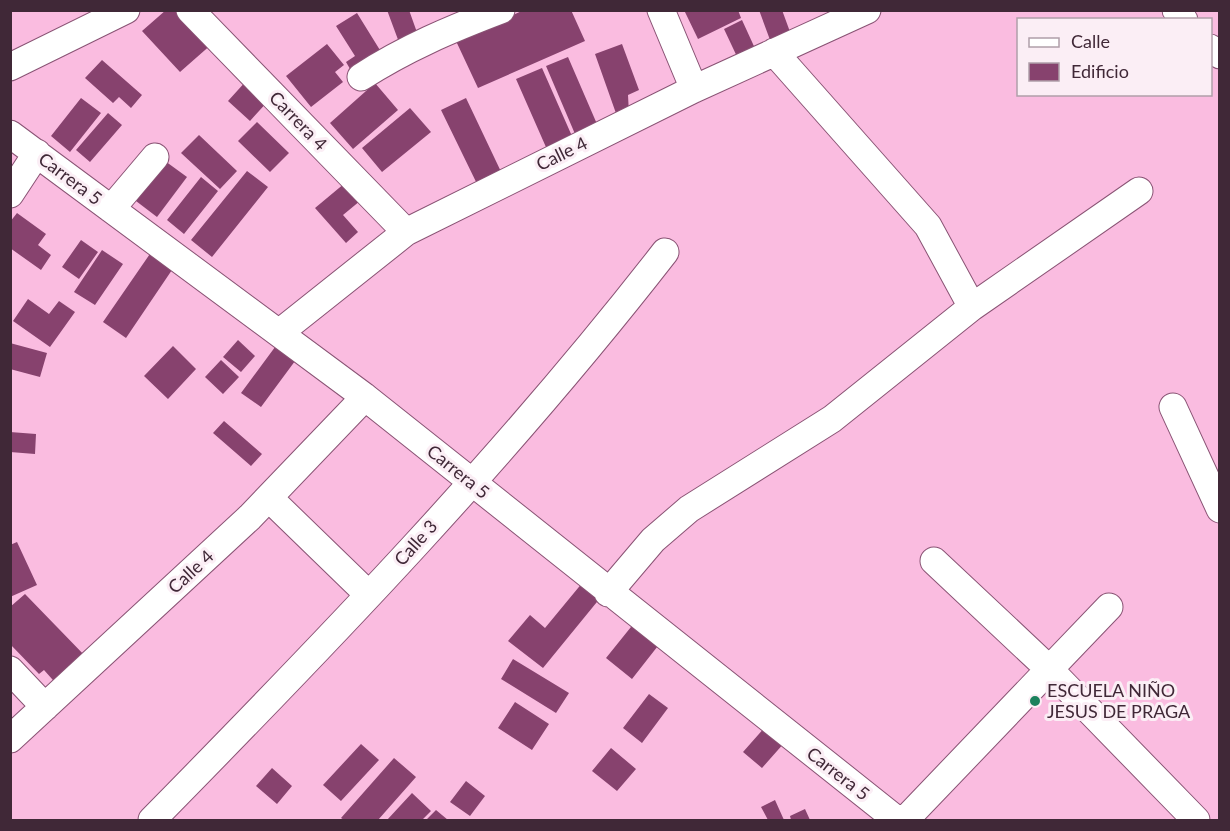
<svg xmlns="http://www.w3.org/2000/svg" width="1230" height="831" font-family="Lato,sans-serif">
<rect width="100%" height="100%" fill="#fabce0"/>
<path fill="#87426e" d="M 166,10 L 184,10 L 213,43 L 180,72 L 142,31 Z
M 387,10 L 409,10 L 419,38 L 400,45 Z
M 524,10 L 571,10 L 585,41 L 478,88 L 456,41 Z
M 684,10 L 738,10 L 741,18 L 698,39 Z
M 759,10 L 782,10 L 793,40 L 773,48 Z
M 357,13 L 383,55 L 353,74 L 346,62 L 355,56 L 336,26 Z
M 742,20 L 758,55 L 740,63 L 724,29 Z
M 327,44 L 344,65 L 335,72 L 343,82 L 311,107 L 286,76 Z
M 622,44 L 639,90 L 628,95 L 629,114 L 618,119 L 595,54 Z
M 568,57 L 600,131 L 578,141 L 546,66 Z
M 102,60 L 142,95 L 131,108 L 119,97 L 113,103 L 85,78 Z
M 542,68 L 575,143 L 549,154 L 516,79 Z
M 247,80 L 269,100 L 250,121 L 228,101 Z
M 375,83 L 398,110 L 353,149 L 330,123 Z
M 81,98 L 101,113 L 70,152 L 51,136 Z
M 466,98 L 504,178 L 480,190 L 441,110 Z
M 410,108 L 431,132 L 382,172 L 362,148 Z
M 108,113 L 122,125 L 90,162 L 76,150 Z
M 257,122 L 289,153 L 270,172 L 238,141 Z
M 199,135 L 237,171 L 220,189 L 181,153 Z
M 165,161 L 187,177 L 157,217 L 136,201 Z
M 247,171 L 268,187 L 212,257 L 191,240 Z
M 201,177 L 218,191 L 184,234 L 167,220 Z
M 351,178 L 366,196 L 343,215 L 358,232 L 346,243 L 315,208 Z
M 17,213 L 46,234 L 38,245 L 51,255 L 41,270 L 10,248 L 10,222 Z
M 81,240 L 98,252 L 79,279 L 62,267 Z
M 154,248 L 176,264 L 126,338 L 103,322 Z
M 102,250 L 123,264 L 95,305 L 74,292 Z
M 28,299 L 49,314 L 59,301 L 75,312 L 50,347 L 13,321 Z
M 238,340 L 255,356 L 241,372 L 223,357 Z
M 10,343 L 47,353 L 40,377 L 10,369 Z
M 278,343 L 298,357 L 261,407 L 241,393 Z
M 173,346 L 196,369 L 168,399 L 144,376 Z
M 221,360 L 239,377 L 223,394 L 205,377 Z
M 224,421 L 262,454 L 251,466 L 213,433 Z
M 10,432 L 36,434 L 35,454 L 10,452 Z
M 17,542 L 37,585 L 10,597 L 10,545 Z
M 583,582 L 601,597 L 543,668 L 508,641 L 530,615 L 545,628 Z
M 25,594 L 89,660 L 60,688 L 44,670 L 39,674 L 10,644 L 10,607 Z
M 635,622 L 661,642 L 632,679 L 606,658 Z
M 513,659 L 569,693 L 556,713 L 501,679 Z
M 649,694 L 668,708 L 642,743 L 623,728 Z
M 515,702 L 549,724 L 532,750 L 498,728 Z
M 766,726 L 785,742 L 762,768 L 743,752 Z
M 361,744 L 379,760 L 341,801 L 323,785 Z
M 611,748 L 636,769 L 617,791 L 592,771 Z
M 394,758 L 416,777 L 378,820 L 344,820 L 341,818 Z
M 272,768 L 292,786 L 277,804 L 256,786 Z
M 466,781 L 485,796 L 470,816 L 450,802 Z
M 412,793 L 431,811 L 422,820 L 387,820 Z
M 775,800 L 784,820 L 768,820 L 761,807 Z
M 805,809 L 810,820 L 791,820 L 790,816 Z
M 436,810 L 448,820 L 426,820 Z"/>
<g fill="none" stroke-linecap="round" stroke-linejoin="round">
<defs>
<path id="minor" d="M 190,10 L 406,232
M 661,10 L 694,89
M 1176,10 L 1184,20
M 1210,48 L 1220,55
M 774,52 L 928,226 L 972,307
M 10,67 L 126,10
M 361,77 C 406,48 451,29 501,10
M 10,134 L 365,397 L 897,820
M 10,194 L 37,153
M 111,209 L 155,157
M 279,333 L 406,232 L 694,89 L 867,10
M 1173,407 L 1220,509
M 269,498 L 369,595
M 934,561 L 1049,669 L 1196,820
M 608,593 L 653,540 L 689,509 L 832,419 L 972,307 L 1139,191
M 10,670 L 45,707
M 10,739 L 250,517 L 365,397
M 152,820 C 331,638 508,454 665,252
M 905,820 L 1109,607"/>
</defs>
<use href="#minor" stroke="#895374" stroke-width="29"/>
<use href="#minor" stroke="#fff" stroke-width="27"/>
</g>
<circle fill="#1c825d" stroke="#fbeef5" stroke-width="2" cx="1035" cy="701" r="6"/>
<g text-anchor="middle" stroke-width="6" stroke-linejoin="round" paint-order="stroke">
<g font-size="18" fill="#402837" stroke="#fbeef5">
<text transform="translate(298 121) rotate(46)" y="6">Carrera 4</text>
<text transform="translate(562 154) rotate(-26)" y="6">Calle 4</text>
<text transform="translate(70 179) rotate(37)" y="6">Carrera 5</text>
<text transform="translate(458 472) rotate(39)" y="6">Carrera 5</text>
<text transform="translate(416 543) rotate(-48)" y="6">Calle 3</text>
<text transform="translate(191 572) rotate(-43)" y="6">Calle 4</text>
<text transform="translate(838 774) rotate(38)" y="6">Carrera 5</text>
</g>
<g font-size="18" fill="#402837" stroke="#fbeef5" text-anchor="start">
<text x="1047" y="697">ESCUELA NIÑO<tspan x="1047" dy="21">JESUS DE PRAGA</tspan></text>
</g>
</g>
<rect width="1230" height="831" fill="none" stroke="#402837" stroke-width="24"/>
<rect x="1017" y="18" width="195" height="78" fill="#fbeef5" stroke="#b09fa9" stroke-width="1.5"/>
<rect x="1029" y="38" width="30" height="9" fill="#ffffff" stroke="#b09fa9" stroke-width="1.5"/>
<text x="1071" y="48" font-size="18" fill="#402837">Calle</text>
<rect x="1029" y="63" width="30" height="18" fill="#87426e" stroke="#b09fa9" stroke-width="1.5"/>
<text x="1071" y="78" font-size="18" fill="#402837">Edificio</text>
</svg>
